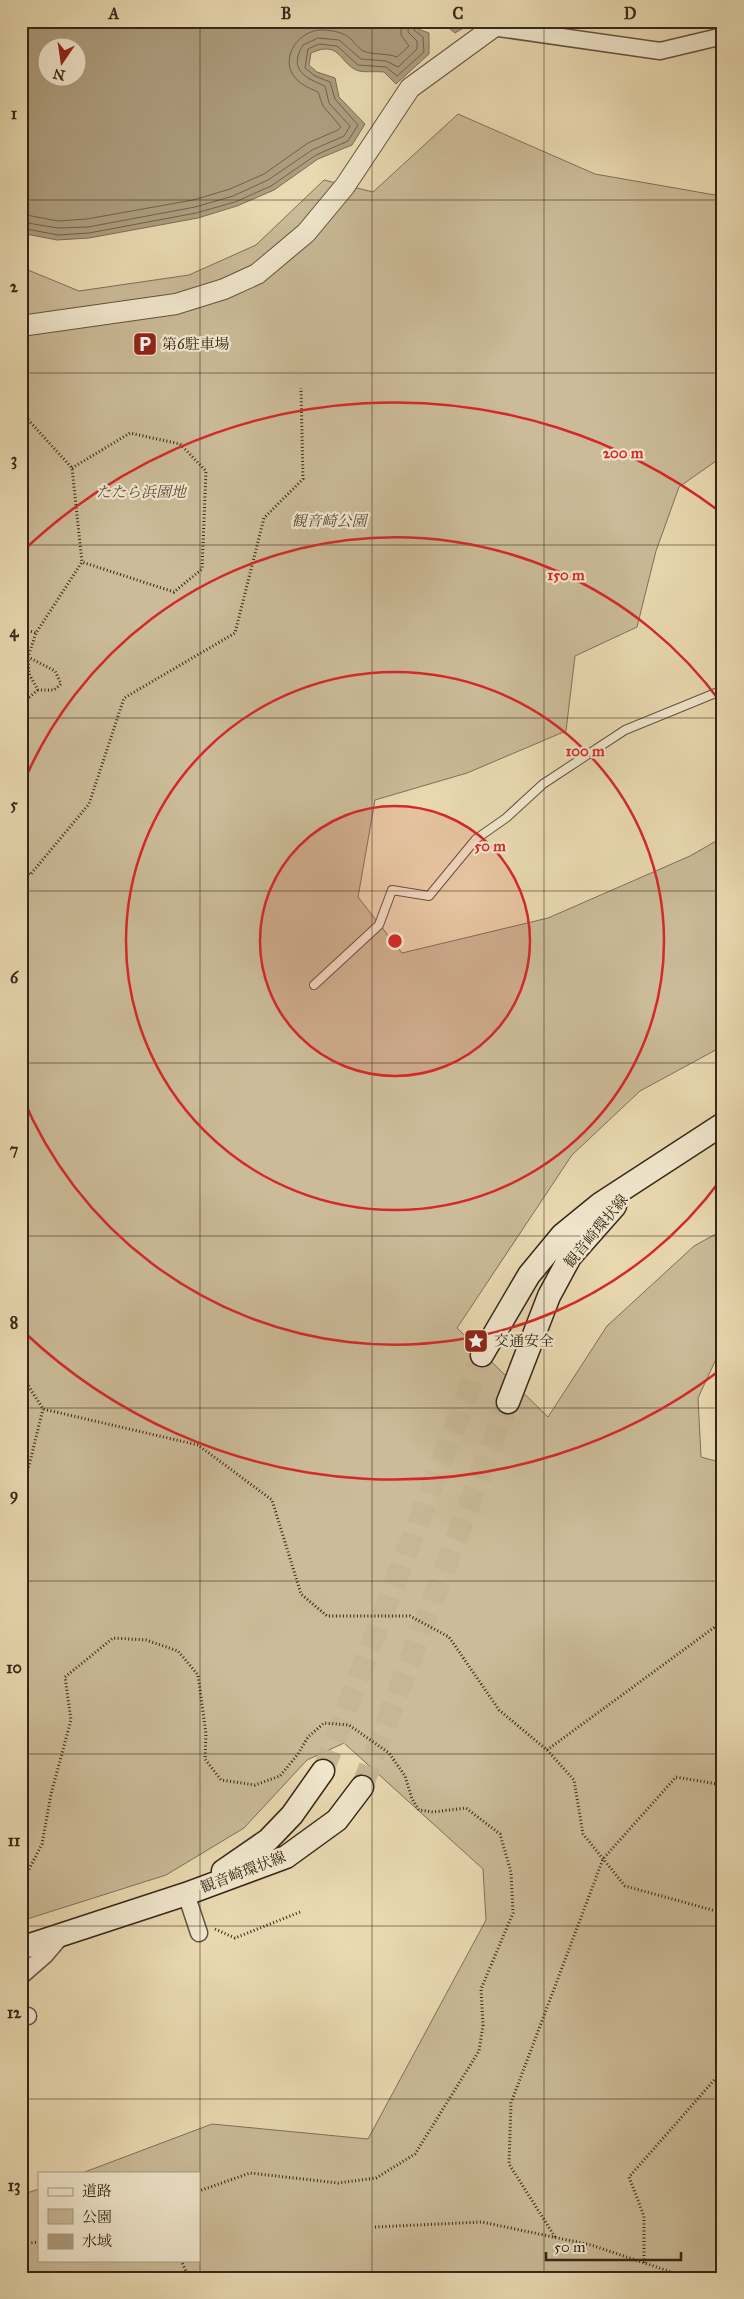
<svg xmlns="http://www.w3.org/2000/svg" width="744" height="2299" font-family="'IM FELL Great Primer','Noto Serif JP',serif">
<rect width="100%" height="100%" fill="#eadab2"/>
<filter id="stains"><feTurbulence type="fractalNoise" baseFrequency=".004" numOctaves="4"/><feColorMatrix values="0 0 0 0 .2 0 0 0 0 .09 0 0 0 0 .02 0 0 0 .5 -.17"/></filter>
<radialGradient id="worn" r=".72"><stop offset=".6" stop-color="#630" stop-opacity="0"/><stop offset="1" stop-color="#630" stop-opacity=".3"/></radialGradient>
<path fill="#cbbb98" stroke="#807058" d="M 458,114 L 595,174 L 715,195 L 723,192 L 723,456 L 679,487 L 656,551 L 637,627 L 575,656 L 566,731 L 467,773 L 375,800 L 358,897 L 402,953 L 548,918 L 690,856 L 723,837 L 723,1046 L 640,1091 L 572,1155 L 457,1328 L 548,1417 L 607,1326 L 694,1246 L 723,1230 L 723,1344 L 698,1398 L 701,1457 L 723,1463 L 723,2278 L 21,2278 L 21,2195 L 39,2189 L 39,2260 L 199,2260 L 199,2173 L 82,2173 L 212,2124 L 368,2139 L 486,1920 L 483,1869 L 344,1743 L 307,1760 L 244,1828 L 166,1875 L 21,1921 L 21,270 L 28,270 L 79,291 L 189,275 L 256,245 L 324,180 L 373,192 Z"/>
<path fill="#ad9d7e" stroke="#7d6d56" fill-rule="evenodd" d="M 21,21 L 423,21 L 418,29 L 429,33 L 429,54 L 396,84 L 384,72 C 376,71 363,73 356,70 C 339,62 340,40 311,53 L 309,65 L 317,72 L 335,78 L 339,97 L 365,124 L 352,145 L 318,159 L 274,190 L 237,206 L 198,218 L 89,238 L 57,240 L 21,233 ZM 48,48 L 78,48 L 78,78 L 48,78 Z
M 440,21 L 475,21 L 455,33 Z"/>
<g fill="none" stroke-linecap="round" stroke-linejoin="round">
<path stroke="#72624c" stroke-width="1" d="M 21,214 L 58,221 L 87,219 L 193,200 L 230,189 L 264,174 L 308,143 L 338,130 L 341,127 L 323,106 L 318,92 C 309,88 299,84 293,75 C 281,56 299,31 320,30 C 332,30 344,32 352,40 C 355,44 360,49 363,51 C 372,55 387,53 397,57 L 409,46 L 401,35 L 401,21
M 21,222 L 58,228 L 88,227 L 195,207 L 233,196 L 268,180 L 312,150 L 344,136 L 350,126 L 329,103 L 325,86 C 305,78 288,69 303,45 L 318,38 L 339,40 L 361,59 L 386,61 L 398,67 L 417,49 L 417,41 L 408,32 L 409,21
M 21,228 L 58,235 L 89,233 L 196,213 L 235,202 L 271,186 L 316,155 L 348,141 L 358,125 L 335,99 L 330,82 L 315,76 L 305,68 L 308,49 L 319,44 L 337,46 L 358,65 L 386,67 L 397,76 L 424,52 L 423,37 L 414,30 L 416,21"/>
<path stroke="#c6b693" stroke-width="22" stroke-dasharray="22 11" stroke-linecap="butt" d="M 323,1771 L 482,1355
M 362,1787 L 508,1402"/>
<defs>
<path id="service" d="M 314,985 L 379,925 L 392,890 L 429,896 L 476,839 L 506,818 L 543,784 L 625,730 L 723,690"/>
<path id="minor" d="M 492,27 L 660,51 L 723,36
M 186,1894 L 199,1933
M 21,1976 L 45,1955 L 62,1935
M 21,2016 L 28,2016"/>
<path id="tertiary" d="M 21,326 L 176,304 L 224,289 L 257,274 L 306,233 L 345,186 L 410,88 L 502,21"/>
<path id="secondary" d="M 482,1355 L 529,1275 L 562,1235 L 600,1204 L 723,1124
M 508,1402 L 549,1296 L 570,1257 L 615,1206
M 223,1871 L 268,1840 L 292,1815 L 323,1771
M 21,1948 L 186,1894 L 286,1857 L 337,1820 L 362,1787"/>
</defs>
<use href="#service" stroke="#63533f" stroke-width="10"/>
<use href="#minor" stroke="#63533f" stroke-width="19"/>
<use href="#tertiary" stroke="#63533f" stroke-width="22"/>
<use href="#secondary" stroke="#362619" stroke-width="25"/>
<path stroke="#362619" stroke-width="3" stroke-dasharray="1 2.5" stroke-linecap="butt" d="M 21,412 L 72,468 L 82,562 L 36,633 L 28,657 L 29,674 L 38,690 L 54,690 L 61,684 L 55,671 L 28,657
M 72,468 L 130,433 L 180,444 L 206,471 L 202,569 L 174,592 L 82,562
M 21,628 L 36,633
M 21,704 L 38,690
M 21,867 L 30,875 L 89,804 L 124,698 L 235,633 L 264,518 L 303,479 L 301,388
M 21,1374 L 43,1409 L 198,1445 L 272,1500 L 301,1594 L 327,1616 L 410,1616 L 449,1637 L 499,1710 L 547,1750 L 574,1780 L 583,1834 L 625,1886 L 723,1913
M 21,1498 L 43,1409
M 547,1750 L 723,1621
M 21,1885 L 42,1844 L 51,1794 L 71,1720 L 65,1677 L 113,1638 L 146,1640 L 178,1651 L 198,1675 L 206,1734 L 205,1759 L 221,1780 L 255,1785 L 280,1776 L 298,1754 L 308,1737 L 324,1723 L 349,1725 L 389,1753 L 405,1776 L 412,1799 L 419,1810 L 433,1812 L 466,1808 L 500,1834 L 511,1872 L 513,1913 L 481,1989 L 483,2025 L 479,2051 L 415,2154 L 376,2178 L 338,2183 L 250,2173 L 199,2191
M 215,1929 L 235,1938 L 300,1912
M 375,2227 L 482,2222 L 591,2245 L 689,2278
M 555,2237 L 509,2164 L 511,2103 L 603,1859 L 676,1777 L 723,1785
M 21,2244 L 39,2242
M 181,2260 L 189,2278
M 644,2263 L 644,2216 L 629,2177 L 723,2070"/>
<use href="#service" stroke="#f1e7cd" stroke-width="8"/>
<use href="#minor" stroke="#f1e7cd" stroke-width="16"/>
<use href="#tertiary" stroke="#f1e7cd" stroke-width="20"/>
<use href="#secondary" stroke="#f1e7cd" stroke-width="22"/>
</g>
<path fill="none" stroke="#362619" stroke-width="1" stroke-opacity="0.55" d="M 200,21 L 200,2278M 372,21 L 372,2278M 544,21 L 544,2278M 21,200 L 723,200M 21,373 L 723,373M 21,545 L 723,545M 21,718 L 723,718M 21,891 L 723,891M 21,1063 L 723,1063M 21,1236 L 723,1236M 21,1408 L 723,1408M 21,1581 L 723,1581M 21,1754 L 723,1754M 21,1926 L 723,1926M 21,2099 L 723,2099"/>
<circle cx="395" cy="941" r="135" fill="#d62828" fill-opacity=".12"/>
<g fill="none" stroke="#d62828" stroke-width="2.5">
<circle cx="395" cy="941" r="135"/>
<circle cx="395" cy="941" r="269"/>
<path d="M722 1178A404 404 0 0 1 22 1096M22 786A404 404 0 0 1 722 704"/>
<path d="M719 1371A539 539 0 0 1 24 1332M24 550A539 539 0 0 1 719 511"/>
</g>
<defs>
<symbol id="parking-square" viewBox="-11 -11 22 22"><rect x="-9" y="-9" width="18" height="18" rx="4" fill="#8f2418" stroke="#f1e7cd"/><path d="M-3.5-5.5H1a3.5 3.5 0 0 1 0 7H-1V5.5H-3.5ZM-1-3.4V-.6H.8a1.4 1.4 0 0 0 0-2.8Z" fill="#fff"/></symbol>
<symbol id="sight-square" viewBox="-11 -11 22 22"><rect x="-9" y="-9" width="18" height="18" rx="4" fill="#8f2418" stroke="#f1e7cd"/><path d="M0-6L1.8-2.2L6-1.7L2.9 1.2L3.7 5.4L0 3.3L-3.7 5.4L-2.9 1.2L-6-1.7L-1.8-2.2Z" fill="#fff"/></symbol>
</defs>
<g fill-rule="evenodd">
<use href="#parking-square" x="131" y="330" width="28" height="28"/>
<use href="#sight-square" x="462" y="1327" width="28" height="28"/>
</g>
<g text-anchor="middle" stroke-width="4.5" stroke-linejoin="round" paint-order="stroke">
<g font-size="15" fill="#362619" stroke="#f1e7cd" text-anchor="start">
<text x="162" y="349">第6駐車場</text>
<text x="494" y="1346">交通安全</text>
</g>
<g font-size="15" font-style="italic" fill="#5b4b39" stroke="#f1e7cd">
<text x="141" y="497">たたら浜園地</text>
<text x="329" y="526">観音崎公園</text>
</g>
<g font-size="15" fill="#362619" stroke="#f1e7cd">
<text transform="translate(596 1231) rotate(-50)" y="5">観音崎環状線</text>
<text transform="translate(243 1872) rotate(-21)" y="5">観音崎環状線</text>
</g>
</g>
<circle cx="395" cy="941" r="8" fill="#d62828" stroke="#f1e7cd" stroke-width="2.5"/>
<g font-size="15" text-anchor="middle" font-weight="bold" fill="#d62828" stroke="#f1e7cd" stroke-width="4.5" stroke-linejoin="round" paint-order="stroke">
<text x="623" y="458">200 m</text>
<text x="566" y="580">150 m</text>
<text x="585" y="756">100 m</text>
<text x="490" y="851">50 m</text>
</g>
<rect width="744" height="2299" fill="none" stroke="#eadab2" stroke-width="55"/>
<rect x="38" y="2172" width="162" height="90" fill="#f1e7cd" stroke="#a69a85"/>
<rect x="48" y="2188" width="25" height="8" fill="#f1e7cd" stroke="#a69a85"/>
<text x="82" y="2196" font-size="15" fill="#362619">道路</text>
<rect x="48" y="2209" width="25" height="15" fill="#cbbb98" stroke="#a69a85"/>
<text x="82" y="2222" font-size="15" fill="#362619">公園</text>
<rect x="48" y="2234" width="25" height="15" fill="#ad9d7e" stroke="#a69a85"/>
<text x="82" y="2246" font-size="15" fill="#362619">水域</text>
<g transform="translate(62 62) rotate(193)"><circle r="24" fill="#f1e7cd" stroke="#a69a85"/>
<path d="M0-4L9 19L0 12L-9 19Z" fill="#8f2418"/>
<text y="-8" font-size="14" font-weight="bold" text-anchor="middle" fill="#362619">N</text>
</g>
<path d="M546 2252v8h135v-8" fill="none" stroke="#362619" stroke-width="2.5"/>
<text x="554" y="2252" font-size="15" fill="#362619" stroke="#f1e7cd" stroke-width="4" paint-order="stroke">50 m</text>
<rect x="28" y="28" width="688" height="2244" fill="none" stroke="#362619" stroke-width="2"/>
<g font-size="16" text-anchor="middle" font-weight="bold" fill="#362619">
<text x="114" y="19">A</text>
<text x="286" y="19">B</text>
<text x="458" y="19">C</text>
<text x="630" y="19">D</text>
<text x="14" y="119">1</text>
<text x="14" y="292">2</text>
<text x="14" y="465">3</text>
<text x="14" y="637">4</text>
<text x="14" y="810">5</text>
<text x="14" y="983">6</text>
<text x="14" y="1155">7</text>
<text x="14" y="1328">8</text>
<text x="14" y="1500">9</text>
<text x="14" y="1673">10</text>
<text x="14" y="1846">11</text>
<text x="14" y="2018">12</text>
<text x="14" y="2191">13</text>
</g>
<rect width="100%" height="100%" filter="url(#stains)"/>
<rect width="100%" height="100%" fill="url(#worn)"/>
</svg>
